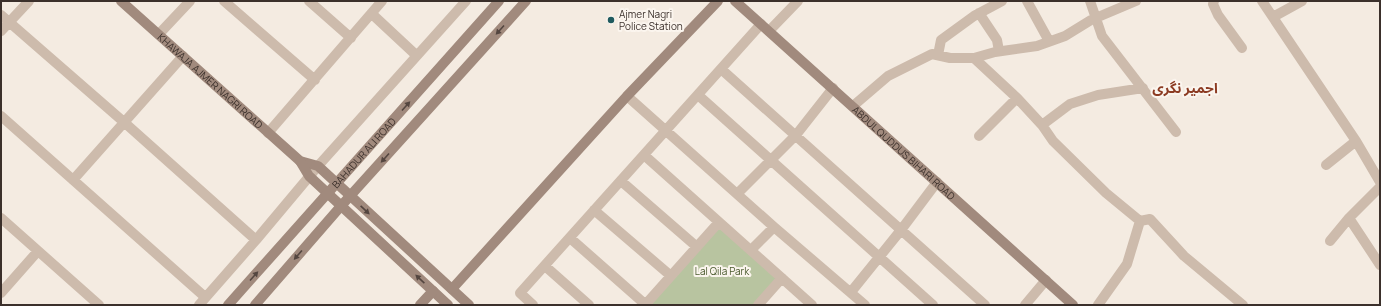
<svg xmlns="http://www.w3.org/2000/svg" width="1381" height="306" font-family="Manrope,'Noto Sans Arabic',sans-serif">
<rect width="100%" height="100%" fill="#f4ebe1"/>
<path fill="#b8c4a0" d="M 719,222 L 782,278 L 758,305 L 646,305 Z"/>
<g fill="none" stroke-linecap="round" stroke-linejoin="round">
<path stroke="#cdbbac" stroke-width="10" d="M 224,1 L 315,80
M 309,1 L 351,38
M 1027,1 L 1049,41
M 1090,1 L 1102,36 L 1176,132
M 1214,1 L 1213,4 L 1218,15 L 1242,48
M 1262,1 L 1356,141 L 1380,182
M 979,13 L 997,40 L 999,51
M 372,14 L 416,55
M 1,15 L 125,123 L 256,240
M 1273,17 L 1302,1
M 1,31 L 29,1
M 769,31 L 798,1
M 159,34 L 190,1
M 938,55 L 941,40 L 974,16 L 1002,1
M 974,58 L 1017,98 L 1042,125 L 1053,141 L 1106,193 L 1140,221 L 1150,219 L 1184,256 L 1243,305
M 721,69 L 985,305
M 698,95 L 933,305
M 627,96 L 774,227 L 865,305
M 853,106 L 888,76 L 932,54 L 950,58 L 974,58 L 995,52 L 1037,46 L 1065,36 L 1091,20 L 1136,1
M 1,116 L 205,297
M 1042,125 L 1070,104 L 1098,95 L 1143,88
M 268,133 L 382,1
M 979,136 L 1017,98
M 644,155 L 812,305
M 1326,165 L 1356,141
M 73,180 L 183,56
M 621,181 L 697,247
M 737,194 L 796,135 L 833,88
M 594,210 L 671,276
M 1,218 L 99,305
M 1349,218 L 1380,265
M 570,238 L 646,305
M 1330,241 L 1349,218 L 1380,187
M 751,250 L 774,227
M 545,266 L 589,305
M 851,292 L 901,230 L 937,182
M 1,293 L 38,251
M 199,305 L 256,240 L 318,166 L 466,1
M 533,305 L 520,293 L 761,24
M 645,305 L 719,222
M 758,305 L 782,278
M 1025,305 L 1046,280
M 1098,305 L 1127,264 L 1140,221"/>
<g stroke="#a18a7d" stroke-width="10">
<path id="s1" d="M 121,1 L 300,161 L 318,166 L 469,305"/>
<path id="s2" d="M 735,1 L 1073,305"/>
<path d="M 300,161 L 309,176 L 448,305"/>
<path d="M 452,289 L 627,96 L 718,1"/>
<path id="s3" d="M 228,305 L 499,1"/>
<path d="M 255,305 L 341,206 L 526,1"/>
<path d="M 420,305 L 433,291"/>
</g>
</g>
<defs><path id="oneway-solid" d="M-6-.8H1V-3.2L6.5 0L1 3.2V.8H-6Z"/></defs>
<g fill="#544640">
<use href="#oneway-solid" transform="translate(500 30) rotate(132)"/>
<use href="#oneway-solid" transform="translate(406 106) rotate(-48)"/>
<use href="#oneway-solid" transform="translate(385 158) rotate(132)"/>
<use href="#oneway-solid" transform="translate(365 210) rotate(43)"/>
<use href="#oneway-solid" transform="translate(298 255) rotate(131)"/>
<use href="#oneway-solid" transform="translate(254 276) rotate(-48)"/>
<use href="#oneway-solid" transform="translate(420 279) rotate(-137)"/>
</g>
<circle fill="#1f5a5e" stroke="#fbf5ee" stroke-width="1.5" cx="611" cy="20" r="4"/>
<g text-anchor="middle" stroke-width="4" stroke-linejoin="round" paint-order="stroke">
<g font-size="10" fill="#3b302b" stroke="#fbf5ee" text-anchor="start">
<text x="619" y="18">Ajmer Nagri<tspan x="619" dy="12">Police Station</tspan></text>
</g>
<g font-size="10" fill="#3b302b" stroke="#fbf5ee">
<text dy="4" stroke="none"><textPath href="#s1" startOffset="120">KHAWAJA AJMER NAGRI ROAD</textPath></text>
<text dy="4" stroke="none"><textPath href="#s3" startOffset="204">BAHADUR ALI ROAD</textPath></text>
<text dy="4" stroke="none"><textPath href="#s2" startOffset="227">ABDUL QUDDUS BIHARI ROAD</textPath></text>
</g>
<g font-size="10" fill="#4a5a2e" stroke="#fbf5ee">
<text x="722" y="275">Lal Qila Park</text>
</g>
<g font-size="14" font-weight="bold" fill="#8c3b22" stroke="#fbf5ee">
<text x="1185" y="93">اجمیر نگری</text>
</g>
</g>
<rect width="1381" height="306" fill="none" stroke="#3b302b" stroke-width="4"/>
</svg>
